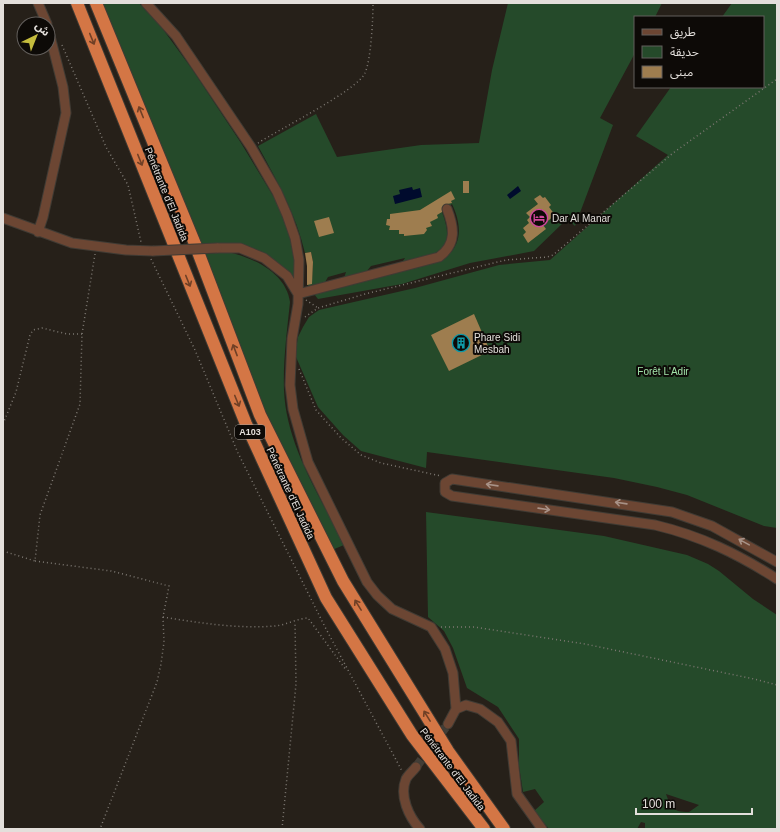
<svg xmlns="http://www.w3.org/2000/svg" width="780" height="832" font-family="Arial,'Noto Sans Arabic',sans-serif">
<rect width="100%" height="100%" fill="#262019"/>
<path fill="#254a2a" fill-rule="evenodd" d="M 101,3 L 139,3 L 162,28 L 192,69 L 241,143 L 278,204 L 295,250 L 295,280 L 246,246 L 233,243 L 199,244 Z
M 508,3 L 662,3 L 655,17 L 635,17 L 635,53 L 600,118 L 613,125 L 575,226 L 567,219 L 534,251 L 470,263 L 402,284 L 318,299 L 314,294 L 443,259 C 464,245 461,223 452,204 L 442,212 C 458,254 434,254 401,264 L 405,258 L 371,266 L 366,272 L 344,278 L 346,272 L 328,277 L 324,284 L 313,285 L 310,288 L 307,284 L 307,279 L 312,279 L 313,262 L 311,252 L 305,253 C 296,214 277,181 258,146 L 316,114 L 337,157 L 421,145 L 479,143 L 492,70 Z
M 732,3 L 777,3 L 777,528 L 764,526 L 687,495 L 657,487 L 614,478 L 427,452 L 426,468 L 361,451 L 343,435 L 318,407 L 296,357 L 296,349 L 298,337 L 303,327 L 309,317 L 319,310 L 415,288 L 499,265 L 550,260 L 668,155 L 636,136 L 671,87 L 763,87 L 763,17 L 722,17 Z
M 228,252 C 254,258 286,273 290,302 C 287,331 283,361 284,390 C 286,445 320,496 344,545 L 332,550 L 264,412 L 203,254 Z
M 426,512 L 604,536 L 687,555 L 708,564 L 719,571 L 753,599 L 777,615 L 777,829 L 645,829 L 645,823 L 641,822 L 637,829 L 549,829 L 534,811 L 544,802 L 535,789 L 523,792 L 519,766 L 519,739 L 498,707 L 467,688 L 453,648 L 444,631 L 428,617 ZM 666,794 L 699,805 L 689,812 C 673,812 671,808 666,794 Z"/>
<path fill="#000b2d" d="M 518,186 L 521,191 L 510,199 L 507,195 Z
M 412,187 L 413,190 L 420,188 L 422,197 L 395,204 L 393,196 L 400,194 L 399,190 Z"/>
<path fill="#9e7d4f" d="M 463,181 L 469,181 L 469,193 L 463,193 Z
M 451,191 L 455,199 L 451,201 L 452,203 L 443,205 L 442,212 L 437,215 L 438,218 L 430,222 L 432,226 L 426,228 L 427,230 L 424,234 L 404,236 L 404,234 L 399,234 L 399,230 L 389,230 L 390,226 L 386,225 L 387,219 L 390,219 L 390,214 L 420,210 Z
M 540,195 L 543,198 L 545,197 L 551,205 L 549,207 L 555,215 L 543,225 L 546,229 L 528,243 L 523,235 L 526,232 L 523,228 L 529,223 L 527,220 L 530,217 L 526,213 L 538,204 L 534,199 Z
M 329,217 L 334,233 L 319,237 L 314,221 Z
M 311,252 L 313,262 L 312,284 L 307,285 L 307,266 L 305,253 Z
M 474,314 L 490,351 L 449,371 L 431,335 Z"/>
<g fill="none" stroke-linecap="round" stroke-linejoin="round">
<path stroke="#423d36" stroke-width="9" stroke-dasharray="9 4.5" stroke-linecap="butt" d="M 416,767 L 448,724"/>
<defs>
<path id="minor" d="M 38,3 L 47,24
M 146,3 L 176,36 L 251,147 L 277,192 L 287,215 L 295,238 L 299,260 L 298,304 L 292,339 L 290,385 L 293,409 L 308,462 L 367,582 L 377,595 L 392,609 L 431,627 L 445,649 L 453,673 L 456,709 L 448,724
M 3,218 L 72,243 L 126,250 L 153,251
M 38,232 L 43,217 L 66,113 L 63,87 L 48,28
M 217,248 L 240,248 L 264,258 L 287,276 L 298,294 L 439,257 C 457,244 454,227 447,209
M 777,562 L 712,526 L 672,512 L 452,479 L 445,483 L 445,492 L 452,496 L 655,525 C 701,536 738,554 777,579
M 456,709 L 466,705 L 480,709 L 498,722 L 511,741 L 517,794 L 542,829
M 416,767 C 413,771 408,775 406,779 C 399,796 409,817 420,829"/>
<path id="highway" d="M 77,3 L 246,424 L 326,598 L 412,735 L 484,829
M 96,3 L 195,244 L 260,415 L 343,581 L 448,751 L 504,829"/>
</defs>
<use href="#minor" stroke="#403b34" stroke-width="11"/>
<use href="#highway" stroke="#403b34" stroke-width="14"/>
<path stroke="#7d7872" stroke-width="1.5" stroke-dasharray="1 3" stroke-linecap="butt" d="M 62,45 L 106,147 L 128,185 L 141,242
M 258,143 C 278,130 358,90 365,73 C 371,60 373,19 373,3
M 151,259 L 195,350 L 238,453 L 325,627 L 402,771
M 306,300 L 318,308
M 305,317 L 318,308 L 365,294 L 506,260 L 547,257 L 553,255 L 673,153 L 777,79
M 299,369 L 316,410 L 341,438 L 361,455 L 381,463 L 441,476
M 3,424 L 16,392 L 30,335 L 33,330 L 42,328 L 67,334 L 82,334
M 3,551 L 35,561 L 40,515 L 80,404 L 82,334 L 95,254
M 35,561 L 111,571 L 169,586 L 163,617 L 164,642 L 161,664 L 157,682 L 100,829
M 163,617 C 200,623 238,629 275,626 C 286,625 299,618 308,618 L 346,670
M 441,627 L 474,627 L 585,644 L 754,679 L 777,685
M 282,829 L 296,684 L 295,622"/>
<use href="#minor" stroke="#6c4633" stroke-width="9"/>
<use href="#highway" stroke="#d47645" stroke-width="12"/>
<defs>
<path id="minor-bridge" d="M 153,251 L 217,248"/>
</defs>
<use href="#minor-bridge" stroke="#403b34" stroke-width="11" stroke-linecap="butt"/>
<use href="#minor-bridge" stroke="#6c4633" stroke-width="9"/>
</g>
<defs><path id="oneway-shaft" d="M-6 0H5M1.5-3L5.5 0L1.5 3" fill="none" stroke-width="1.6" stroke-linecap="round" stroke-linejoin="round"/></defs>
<g stroke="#704026">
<use href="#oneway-shaft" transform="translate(92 39) rotate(68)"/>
<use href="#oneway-shaft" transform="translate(141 112) rotate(-112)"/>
<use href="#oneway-shaft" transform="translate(140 160) rotate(68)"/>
<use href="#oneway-shaft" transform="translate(188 281) rotate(68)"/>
<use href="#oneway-shaft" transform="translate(235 350) rotate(-111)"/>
<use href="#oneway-shaft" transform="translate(237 401) rotate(68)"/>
<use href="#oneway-shaft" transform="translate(358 605) rotate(-122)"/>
<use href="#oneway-shaft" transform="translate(427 716) rotate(-122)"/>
</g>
<g stroke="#a89287">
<use href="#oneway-shaft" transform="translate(492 485) rotate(-172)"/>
<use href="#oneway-shaft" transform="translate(621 503) rotate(-172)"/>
<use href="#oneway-shaft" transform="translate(544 509) rotate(8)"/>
<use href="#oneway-shaft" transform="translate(744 542) rotate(-151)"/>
</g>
<defs>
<symbol id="hotel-ring" viewBox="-11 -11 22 22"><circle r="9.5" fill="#0d0a07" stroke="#d1479c" stroke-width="1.5"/><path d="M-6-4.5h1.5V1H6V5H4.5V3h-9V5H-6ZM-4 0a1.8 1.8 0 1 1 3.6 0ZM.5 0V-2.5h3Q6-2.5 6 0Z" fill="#d1479c"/></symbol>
<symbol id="building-ring" viewBox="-11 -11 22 22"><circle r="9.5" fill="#0d0a07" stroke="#0f9aa8" stroke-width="1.5"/><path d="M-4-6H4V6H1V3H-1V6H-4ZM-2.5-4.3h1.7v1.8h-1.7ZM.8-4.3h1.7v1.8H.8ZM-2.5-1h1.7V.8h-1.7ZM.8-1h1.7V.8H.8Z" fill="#0f9aa8"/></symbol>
</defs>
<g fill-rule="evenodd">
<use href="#hotel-ring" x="529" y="208" width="20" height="20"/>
<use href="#building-ring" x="451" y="333" width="20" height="20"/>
</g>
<g text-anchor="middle" stroke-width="4" stroke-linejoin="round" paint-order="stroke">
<rect fill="#0d0a07" stroke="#a39f9b" stroke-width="1" x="235" y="425" width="30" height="14" rx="3"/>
<g font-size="9" font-weight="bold" fill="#e3dfdb">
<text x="250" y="435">A103</text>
</g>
<g font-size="10" fill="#e3dfdb" stroke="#0d0a07">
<text transform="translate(167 194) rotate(68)" y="4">Pénétrante d'El Jadida</text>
<text transform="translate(291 493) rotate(65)" y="4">Pénétrante d'El Jadida</text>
<text transform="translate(453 769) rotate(53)" y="4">Pénétrante d'El Jadida</text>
</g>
<g font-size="10" fill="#e3dfdb" stroke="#0d0a07" text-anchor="start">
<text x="552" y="222">Dar Al Manar</text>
<text x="474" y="341">Phare Sidi<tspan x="474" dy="12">Mesbah</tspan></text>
</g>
<g font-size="10" fill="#a2e3a9" stroke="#0d0a07">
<text x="663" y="375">Forêt L'Adir</text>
</g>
</g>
<rect width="780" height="832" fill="none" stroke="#e3dfdb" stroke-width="8"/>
<rect x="634" y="16" width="130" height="72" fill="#0d0a07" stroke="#635f5c"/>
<rect x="642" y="29" width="20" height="6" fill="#6c4633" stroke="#635f5c"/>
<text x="670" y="36" font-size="12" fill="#e3dfdb">طريق</text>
<rect x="642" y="46" width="20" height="12" fill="#254a2a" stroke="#635f5c"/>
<text x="670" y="56" font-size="12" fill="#e3dfdb">حديقة</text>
<rect x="642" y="66" width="20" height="12" fill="#9e7d4f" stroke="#635f5c"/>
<text x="670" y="76" font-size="12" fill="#e3dfdb">مبنى</text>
<g transform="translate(36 36) rotate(43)"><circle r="19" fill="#0d0a07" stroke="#635f5c"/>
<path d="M0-3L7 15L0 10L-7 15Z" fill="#c5bc3d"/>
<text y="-6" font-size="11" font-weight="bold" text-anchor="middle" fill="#e3dfdb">ش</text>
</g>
<path d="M636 808v6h116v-6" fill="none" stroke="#e3dfdb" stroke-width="2"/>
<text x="642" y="808" font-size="12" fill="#e3dfdb" stroke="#0d0a07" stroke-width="3" paint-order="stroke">100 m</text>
</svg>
